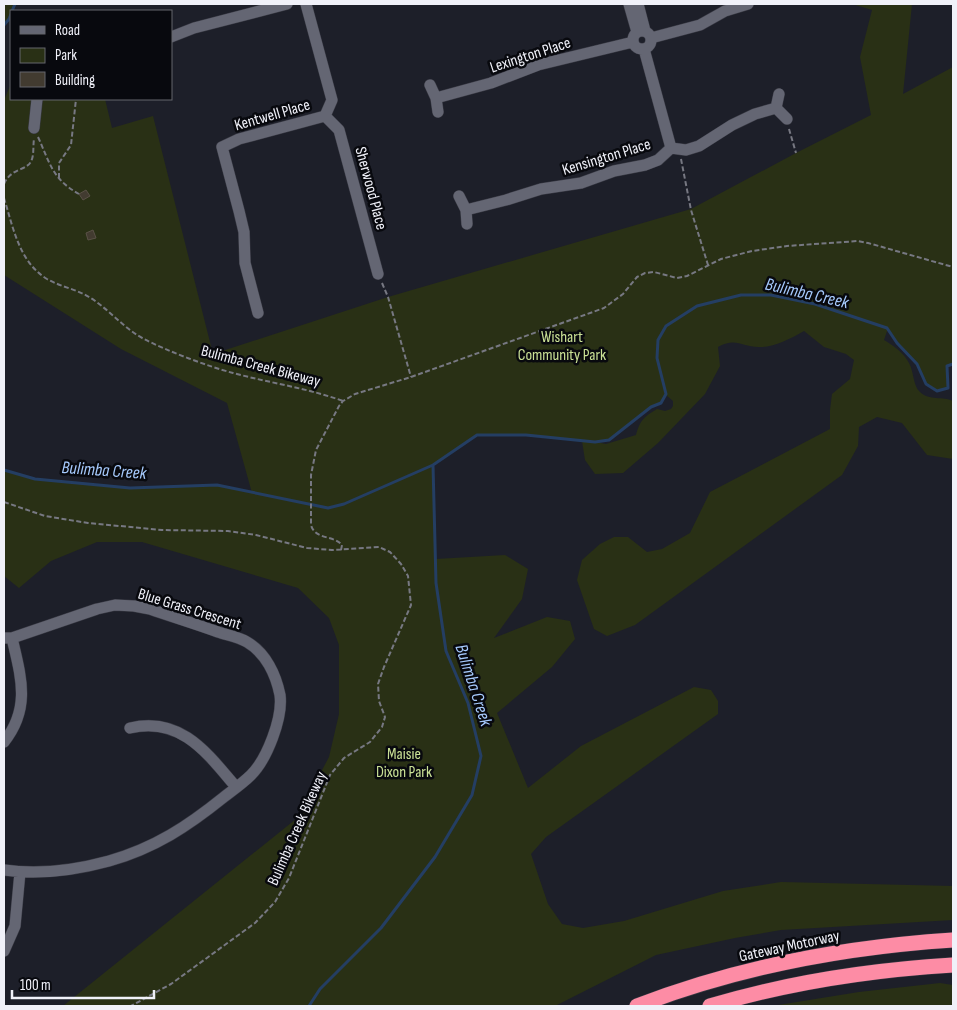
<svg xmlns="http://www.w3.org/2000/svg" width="957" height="1010" font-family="'Sofia Sans Condensed',sans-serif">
<rect width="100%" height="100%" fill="#1d1f29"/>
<path fill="#293015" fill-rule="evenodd" d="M 4,4 L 15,4 L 9,19 L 4,25 Z
M 852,4 L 912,4 L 903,94 L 953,67 L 953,364 L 947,367 L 948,388 L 937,391 L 926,384 L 917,364 L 897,343 L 888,328 L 884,340 C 894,346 904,353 909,363 C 914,372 913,386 920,392 C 929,401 943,396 953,401 L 953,459 L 927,455 L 902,423 L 877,417 L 859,427 L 858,446 L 842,475 L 635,625 L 607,636 L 594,629 L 577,580 L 582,560 L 600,544 L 614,537 L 628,537 L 647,552 L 662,549 L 690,533 L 710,492 L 830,429 L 830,410 L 832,394 L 850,379 L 854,360 L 846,354 L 824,347 L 804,331 C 792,338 773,348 759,347 C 741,347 737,337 718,347 L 720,366 L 705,394 L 658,443 L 623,473 L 595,474 L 585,460 L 582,441 L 526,435 L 477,435 L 433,465 L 436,559 L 505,555 L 528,569 L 522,599 L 494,638 L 547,617 L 570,621 L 575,639 L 552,667 L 497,713 L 528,788 L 581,746 L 694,687 L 711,690 L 718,701 L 718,714 L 546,837 L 531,854 L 548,904 L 562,924 L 583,928 L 624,921 L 723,891 L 781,882 L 953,886 L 953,920 L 781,930 L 735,938 L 656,955 L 555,1006 L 63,1006 L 296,819 L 329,757 L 339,714 L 339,645 L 329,618 L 298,588 L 142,542 L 97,542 L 51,561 L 19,588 L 4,576 L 4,470 L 35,479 L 130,488 L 217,485 L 252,493 L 227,403 L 121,349 L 4,275 L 4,100 L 11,84 L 11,99 L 105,99 L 112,128 L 153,116 L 213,354 L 388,297 L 691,209 L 796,153 L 871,115 L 860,57 L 872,10 ZM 666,395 L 673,401 L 673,406 L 671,409 L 665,411 L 657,409 C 644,417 640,420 636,435 L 606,444 L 595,442 L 609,440 L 651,407 L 661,403 Z
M 940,983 L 953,985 L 953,1006 L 772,1006 L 859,992 Z"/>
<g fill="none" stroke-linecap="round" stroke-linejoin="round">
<path stroke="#243e63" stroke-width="3" d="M 12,11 L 15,4
M 4,25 L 9,19 L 11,14
M 4,470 L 35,479 L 130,488 L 217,485 L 328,508 L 344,504 L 433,465 L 477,435 L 526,435 L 595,442 L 609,440 L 651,407 L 661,403 L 666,394 L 657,358 L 658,340 L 666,326 L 697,306 L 741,295 L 771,295 L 815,304 L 887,328 L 897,343 L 917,364 L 926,384 L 937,391 L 948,388 L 947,366 L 953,364
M 309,1006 L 320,989 L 381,928 L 435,857 L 472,795 L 481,756 L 468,703 L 446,651 L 436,583 L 433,465"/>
</g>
<path fill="#423b30" stroke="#595146" d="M 86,190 L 90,196 L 83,200 L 79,194 Z
M 93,230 L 96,238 L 88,240 L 86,233 Z"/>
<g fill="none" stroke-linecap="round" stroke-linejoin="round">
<defs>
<path id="minor" d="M 629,4 L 637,32
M 638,4 L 645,31
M633 40a9 9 0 1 1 18 0a9 9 0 1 1-18 0Z
M 171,37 L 194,28 L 287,4
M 651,38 L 700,25 L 725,11 L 748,4
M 644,49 L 671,148
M 430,85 L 436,98 L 438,112
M 779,94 L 776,108 L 787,119
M 436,98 L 491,83 L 538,65 L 633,42
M 325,116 L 339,130 L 378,274
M 34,128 L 37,99
M 459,196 L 466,210 L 467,224
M 466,210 L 506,200 L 541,189 L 581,183 L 614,171 L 645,165 L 658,160 L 671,148 L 686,150 L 699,146 L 732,125 L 755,114 L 776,108
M 258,313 L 245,263 L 244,232 L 239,211 L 222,147 L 239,139 L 325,116 L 332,100 L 306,4
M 4,638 L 12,638 L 97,609 L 115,605 L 134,606 L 150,609 C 173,617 196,624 218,632 C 227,635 239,637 247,642 C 266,653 276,675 280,695 C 283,718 267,759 251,775 C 243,783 233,790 224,797 C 188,826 155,848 109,861 C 76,870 38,875 4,870
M 130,728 C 181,716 207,753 236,787
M 4,742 C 31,708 21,677 12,638
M 4,951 L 15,926 L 20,872"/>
<path id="motorway" d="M 637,1006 C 738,967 844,947 953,940
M 710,1006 C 790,982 870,970 953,965"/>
</defs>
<use href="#minor" stroke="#3a3b45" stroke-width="12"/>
<use href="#motorway" stroke="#3a3b45" stroke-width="16"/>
<path stroke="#777882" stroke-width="2" stroke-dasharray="5 2.5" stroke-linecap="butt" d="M 789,129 L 796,153
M 38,137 C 50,163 52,179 79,194
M 681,159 L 691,210 L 708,265
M 59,178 L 59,163 L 71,145 L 76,99
M 4,184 C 11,167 29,171 32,159 C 34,153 33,145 34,139
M 4,198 C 13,227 19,262 47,279 C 61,287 76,289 89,297 C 109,309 123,328 144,339 C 167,351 207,366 233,373 C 270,383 307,388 343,401
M 382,283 L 388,297 L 411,377
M 4,502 L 45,516 L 88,523 L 162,530 L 228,531 L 256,535 L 307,548 L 332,550 L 379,547 L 390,552 L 401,564 L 408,576 L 411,605 L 384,667 L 378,684 L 379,701 L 385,717 L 382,727 L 370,742 L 344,758 L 330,775 L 289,878 L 275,902 L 255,923 L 171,984 L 131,1006
M 341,550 L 342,545 C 334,535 315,540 311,525 L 311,475 L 316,450 L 339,406 L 343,401 L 355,394 L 411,377 L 604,308 L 623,294 L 637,277 L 645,273 L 654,272 L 677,278 L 687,276 L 721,259 L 752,251 L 787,246 L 858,241 L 868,243 L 953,267"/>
<use href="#minor" stroke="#646673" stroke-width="11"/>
<use href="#motorway" stroke="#fd8ca5" stroke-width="15"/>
</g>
<g text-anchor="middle" stroke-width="5" stroke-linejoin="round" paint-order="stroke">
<g font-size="16" fill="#f0f1f9" stroke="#08090e">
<text transform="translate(530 54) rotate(-18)" y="6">Lexington Place</text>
<text transform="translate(272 114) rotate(-16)" y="6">Kentwell Place</text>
<text transform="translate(606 156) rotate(-17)" y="6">Kensington Place</text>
<text transform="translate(372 188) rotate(75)" y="6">Sherwood Place</text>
<text transform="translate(261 365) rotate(15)" y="6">Bulimba Creek Bikeway</text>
<text transform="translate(190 608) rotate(17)" y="6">Blue Grass Crescent</text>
<text transform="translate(296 828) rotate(-66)" y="6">Bulimba Creek Bikeway</text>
<text transform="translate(789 945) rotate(-12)" y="6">Gateway Motorway</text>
</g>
<g font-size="16" fill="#cbe296" stroke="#08090e">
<text x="562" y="342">Wishart<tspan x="562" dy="18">Community Park</tspan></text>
<text x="404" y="759">Maisie<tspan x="404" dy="18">Dixon Park</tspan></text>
</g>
<g font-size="18" font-style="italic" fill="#a6cafd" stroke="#08090e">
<text transform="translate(807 293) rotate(13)" y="6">Bulimba Creek</text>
<text transform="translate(104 470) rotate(4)" y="6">Bulimba Creek</text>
<text transform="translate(474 685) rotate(72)" y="6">Bulimba Creek</text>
</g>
</g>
<rect width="957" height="1010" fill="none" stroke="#f0f1f9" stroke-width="10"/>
<rect x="10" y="10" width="162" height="90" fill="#08090e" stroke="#65666c"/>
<rect x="20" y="26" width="25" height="8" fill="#646673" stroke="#65666c"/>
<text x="55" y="35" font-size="15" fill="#f0f1f9">Road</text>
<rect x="20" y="48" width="25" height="15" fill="#293015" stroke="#65666c"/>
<text x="55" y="60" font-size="15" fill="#f0f1f9">Park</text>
<rect x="20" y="72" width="25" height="15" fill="#423b30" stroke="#65666c"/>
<text x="55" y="85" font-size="15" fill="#f0f1f9">Building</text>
<path d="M12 990v8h142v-8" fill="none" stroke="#f0f1f9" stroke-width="2.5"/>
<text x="20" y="990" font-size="15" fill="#f0f1f9" stroke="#08090e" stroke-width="4" paint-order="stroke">100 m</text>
</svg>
